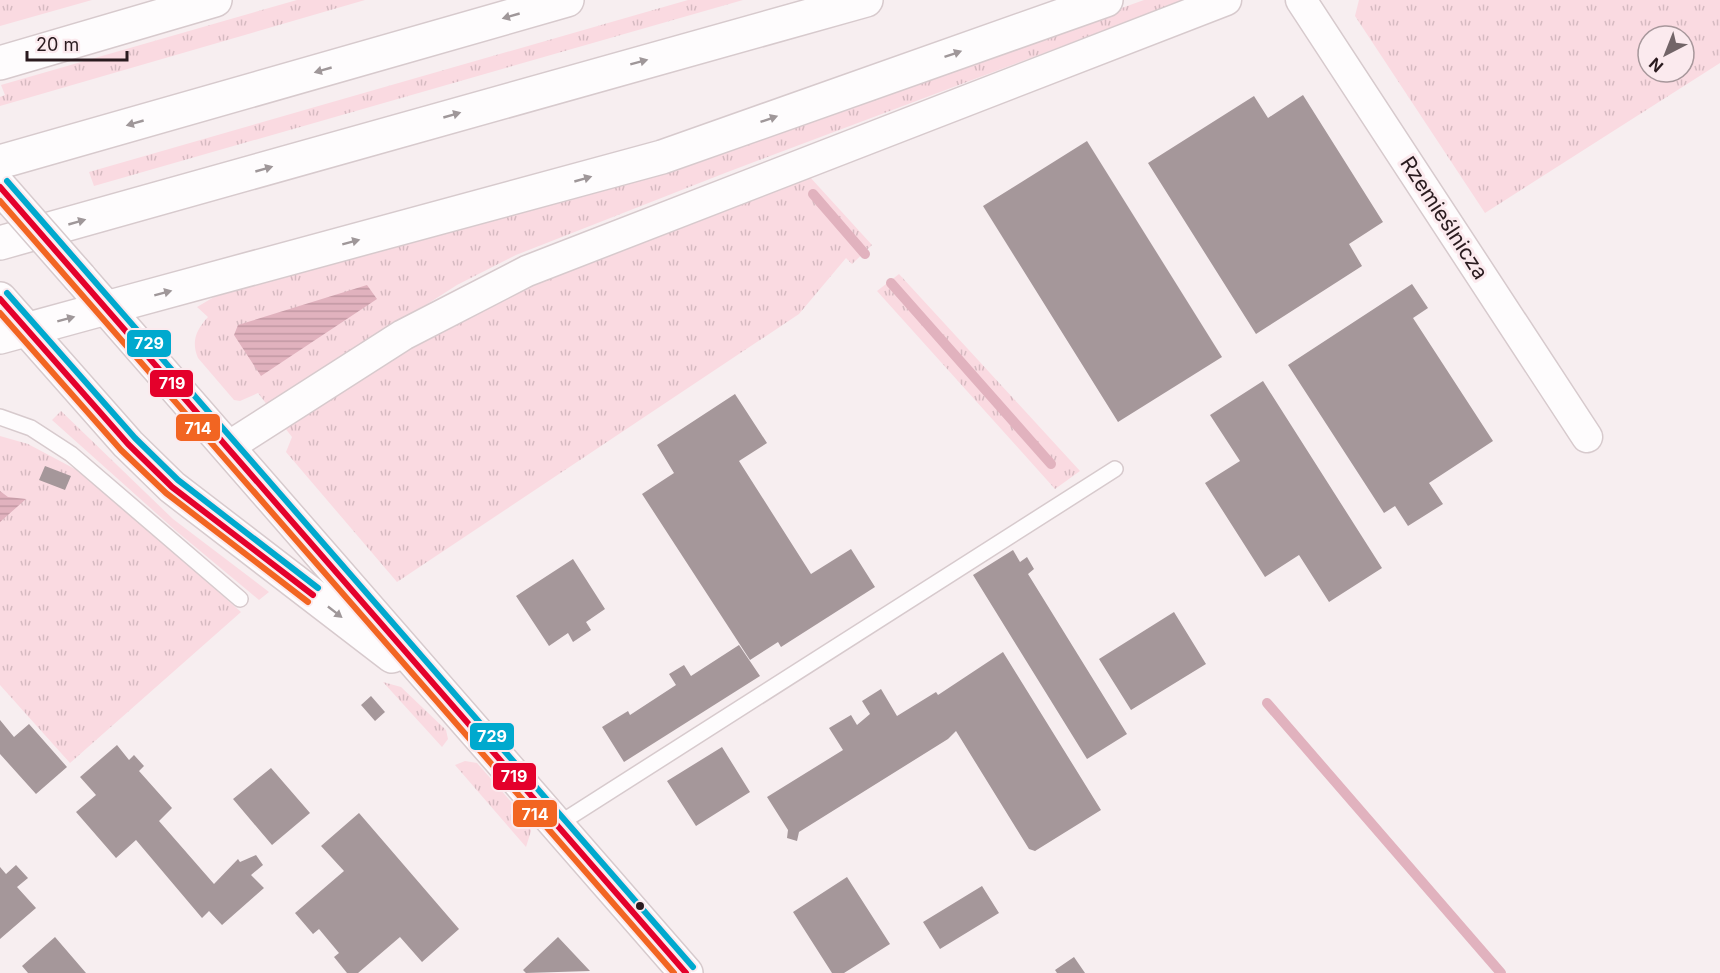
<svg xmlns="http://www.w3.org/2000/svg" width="1720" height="973" font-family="Inter,sans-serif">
<defs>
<pattern id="grass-tufts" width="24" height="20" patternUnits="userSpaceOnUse" patternTransform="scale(1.5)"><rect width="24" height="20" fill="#fadae1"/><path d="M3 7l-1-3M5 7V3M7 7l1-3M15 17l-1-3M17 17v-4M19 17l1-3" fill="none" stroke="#d6bac1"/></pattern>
<pattern id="water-rules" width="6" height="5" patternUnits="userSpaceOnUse" patternTransform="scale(1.5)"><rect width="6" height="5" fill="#e1b2be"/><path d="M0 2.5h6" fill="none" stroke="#c198a3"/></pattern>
</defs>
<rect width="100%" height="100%" fill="#f7eef0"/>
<path fill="url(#grass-tufts)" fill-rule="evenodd" d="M 0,0 L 92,0 L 0,26 Z
M 297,0 L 365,0 L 0,106 L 0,97 L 5,95 L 1,85 Z
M 688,0 L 743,0 L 94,186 L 89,172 Z
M 1144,0 L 1185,0 L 725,173 L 516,255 L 457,285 L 268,406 L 258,393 L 240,401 L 234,400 L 198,358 C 191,342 196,330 208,317 L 197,307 L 214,297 L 550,201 L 945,71 Z
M 1359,0 L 1720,0 L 1720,63 L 1485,213 L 1355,16 ZM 1648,36 L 1684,36 L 1684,72 L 1648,72 Z
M 809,176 L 872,245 L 852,264 L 846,258 L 799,314 L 397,582 L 286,452 L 292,437 L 285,428 L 458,319 L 536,281 Z
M 899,274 L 1080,471 L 1055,489 L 877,291 Z
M 61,411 L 173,519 L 269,592 L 259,600 L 175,530 L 52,420 Z
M 0,436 L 28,444 L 90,477 L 241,612 L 70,763 L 0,685 Z
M 383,682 L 401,687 L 446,730 L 448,739 L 442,747 Z
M 465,761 L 477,763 L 527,820 L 531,831 L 526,847 L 455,765 Z"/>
<path fill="url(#water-rules)" d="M 367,285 L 377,299 L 261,376 L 234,335 L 238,325 Z
M 0,491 L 8,497 L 26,499 L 0,522 Z"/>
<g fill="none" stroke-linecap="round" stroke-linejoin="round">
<path stroke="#e1b2be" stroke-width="10" d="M 813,194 L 865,254
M 891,283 L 1051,464
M 1267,703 L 1501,973"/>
</g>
<path fill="#a5979a" d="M 1303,95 L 1383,222 L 1349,244 L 1362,266 L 1256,334 L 1148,163 L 1254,96 L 1268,118 Z
M 1087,141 L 1222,357 L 1118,422 L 983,206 Z
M 1412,284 L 1428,308 L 1413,318 L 1493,441 L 1429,483 L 1443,504 L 1408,526 L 1395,506 L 1384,513 L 1288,365 Z
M 1263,381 L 1382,568 L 1329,602 L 1299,555 L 1265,577 L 1205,483 L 1240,461 L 1210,415 Z
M 735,394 L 767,443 L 739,461 L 811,574 L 851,549 L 875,587 L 781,647 L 778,642 L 750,660 L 642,494 L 674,473 L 657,445 Z
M 45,466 L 71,476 L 65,490 L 39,480 Z
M 1013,550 L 1020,562 L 1027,557 L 1034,569 L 1028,574 L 1127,734 L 1087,759 L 973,575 Z
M 573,559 L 605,609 L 586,622 L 591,630 L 573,642 L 568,633 L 549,646 L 516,596 Z
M 1174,612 L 1206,664 L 1131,710 L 1099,659 Z
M 739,645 L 760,676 L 624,762 L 602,727 L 628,711 L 630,715 L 676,685 L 669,674 L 684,665 L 691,676 Z
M 1003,652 L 1101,810 L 1035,851 L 1029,849 L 956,731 L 948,739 L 799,832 L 797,841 L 787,838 L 788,830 L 767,797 L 843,750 L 829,728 L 851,715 L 857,725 L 870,714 L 862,701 L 881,689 L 897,716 L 936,692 L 938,695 Z
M 371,696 L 385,712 L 375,721 L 361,705 Z
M 0,720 L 14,737 L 29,724 L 67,767 L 36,794 L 0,754 Z
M 117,745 L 129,760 L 134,755 L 144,766 L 139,771 L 172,808 L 159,821 L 214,884 L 238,859 L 240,862 L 256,855 L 263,865 L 251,875 L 264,888 L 222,925 L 209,911 L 202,918 L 136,840 L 116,858 L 76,812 L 96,795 L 80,777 Z
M 722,747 L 750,792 L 696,826 L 667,781 Z
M 271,768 L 310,813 L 272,845 L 233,799 Z
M 359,813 L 459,929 L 422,962 L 400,937 L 358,973 L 347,973 L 334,957 L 339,953 L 319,929 L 313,934 L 295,913 L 344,871 L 321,846 Z
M 16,865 L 28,878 L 17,887 L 36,908 L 0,939 L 0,867 L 6,874 Z
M 847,877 L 890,944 L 844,973 L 832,973 L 793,912 Z
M 982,886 L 999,913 L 940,949 L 923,922 Z
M 55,937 L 86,973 L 28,973 L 22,966 Z
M 558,937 L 590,971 L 526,973 L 523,970 Z
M 1074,957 L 1085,973 L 1057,973 L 1055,970 Z"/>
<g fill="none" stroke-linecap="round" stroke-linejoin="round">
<defs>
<path id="service" d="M 0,417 L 31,428 L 71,454 L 240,599
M 557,825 L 1115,469"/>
<path id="minor" d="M 1301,0 L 1587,437
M 228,447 L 403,335 L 527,271 L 1226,0"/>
<path id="secondary" d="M 80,278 L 686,973
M 0,299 L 128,444 L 172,487 L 392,656
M 0,337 L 106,308"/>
<path id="motorway" d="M 0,63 L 215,0
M 0,162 L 567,0
M 0,243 L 866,0
M 106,308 L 662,157 L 1106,0"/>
</defs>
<use href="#service" stroke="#d7cacd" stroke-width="18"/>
<use href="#minor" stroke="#d7cacd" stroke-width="33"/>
<use href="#secondary" stroke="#d7cacd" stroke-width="36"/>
<use href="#motorway" stroke="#d7cacd" stroke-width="36"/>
<use href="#service" stroke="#fefcfd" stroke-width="15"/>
<use href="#minor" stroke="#fefcfd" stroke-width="30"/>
<use href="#secondary" stroke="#fefcfd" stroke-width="33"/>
<use href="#motorway" stroke="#fefcfd" stroke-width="33"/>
<defs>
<path id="secondary-bridge" d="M 0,187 L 80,278"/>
</defs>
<use href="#secondary-bridge" stroke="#d7cacd" stroke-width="36" stroke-linecap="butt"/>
<use href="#secondary-bridge" stroke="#fefcfd" stroke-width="33"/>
<defs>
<path id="bus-1" d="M 0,187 L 686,973
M 0,299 L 128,444 L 172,487 L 313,595"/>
<path id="bus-2" d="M 0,201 L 674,973
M 0,313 L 121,450 L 166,493 L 308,602"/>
<path id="bus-3" d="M 7,181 L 693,967
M 7,293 L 135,438 L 178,480 L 318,588"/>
</defs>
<use href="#bus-1" stroke="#fbeaee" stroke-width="10"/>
<use href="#bus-2" stroke="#fbeaee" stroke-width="10"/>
<use href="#bus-3" stroke="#fbeaee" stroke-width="10"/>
<use href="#bus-1" stroke="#e4002b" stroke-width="6"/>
<use href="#bus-2" stroke="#f26522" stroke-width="6"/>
<use href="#bus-3" stroke="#00a9ce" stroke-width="6"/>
</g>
<defs><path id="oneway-solid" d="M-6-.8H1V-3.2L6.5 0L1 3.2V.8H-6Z" transform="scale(1.5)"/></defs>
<g fill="#9f9799">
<use href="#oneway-solid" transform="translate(511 16) rotate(164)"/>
<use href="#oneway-solid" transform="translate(953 54) rotate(-19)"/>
<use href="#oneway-solid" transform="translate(639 62) rotate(-15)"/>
<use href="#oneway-solid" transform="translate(323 70) rotate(164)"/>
<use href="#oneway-solid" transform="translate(452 115) rotate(-16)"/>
<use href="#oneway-solid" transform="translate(769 119) rotate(-19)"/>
<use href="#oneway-solid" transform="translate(135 123) rotate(164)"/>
<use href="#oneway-solid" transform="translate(264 169) rotate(-16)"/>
<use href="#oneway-solid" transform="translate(583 179) rotate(-16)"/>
<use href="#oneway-solid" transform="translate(77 222) rotate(-16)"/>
<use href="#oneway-solid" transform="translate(351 242) rotate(-15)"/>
<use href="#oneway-solid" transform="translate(163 293) rotate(-15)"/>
<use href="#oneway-solid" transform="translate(66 319) rotate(-15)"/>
<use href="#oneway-solid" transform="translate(335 612) rotate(38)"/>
</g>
<circle fill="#2a1b1f" stroke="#fbeaee" stroke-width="2" cx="640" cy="906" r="5"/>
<g text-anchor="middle" stroke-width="6" stroke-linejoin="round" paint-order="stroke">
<g font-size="21" fill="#2a1b1f" stroke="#fbeaee">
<text transform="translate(1444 218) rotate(57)" y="7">Rzemieślnicza</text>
</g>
</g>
<g stroke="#fbeaee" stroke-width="2">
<rect x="126" y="329" width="46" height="29" rx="6" fill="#00a9ce"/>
<rect x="149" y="369" width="45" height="29" rx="6" fill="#e4002b"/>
<rect x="175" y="413" width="46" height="29" rx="6" fill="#f26522"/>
<rect x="469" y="722" width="46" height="29" rx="6" fill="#00a9ce"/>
<rect x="492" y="762" width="45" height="29" rx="6" fill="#e4002b"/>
<rect x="512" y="799" width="46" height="29" rx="6" fill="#f26522"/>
</g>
<g font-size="16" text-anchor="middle" font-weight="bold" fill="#fff">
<text x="149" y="349">729</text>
<text x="172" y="389">719</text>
<text x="198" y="434">714</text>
<text x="492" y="742">729</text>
<text x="514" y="782">719</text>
<text x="535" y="820">714</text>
</g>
<g transform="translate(1666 54) rotate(222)"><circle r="28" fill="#fbeaee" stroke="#a7979b" stroke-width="1.5"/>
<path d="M0-4.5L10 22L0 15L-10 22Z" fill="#726568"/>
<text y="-9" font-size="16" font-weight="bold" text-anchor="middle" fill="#2a1b1f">N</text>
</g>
<path d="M27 51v9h100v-9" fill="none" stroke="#2a1b1f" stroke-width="3"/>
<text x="36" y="51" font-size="18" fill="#2a1b1f" stroke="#fbeaee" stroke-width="4.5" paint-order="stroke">20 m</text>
</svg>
